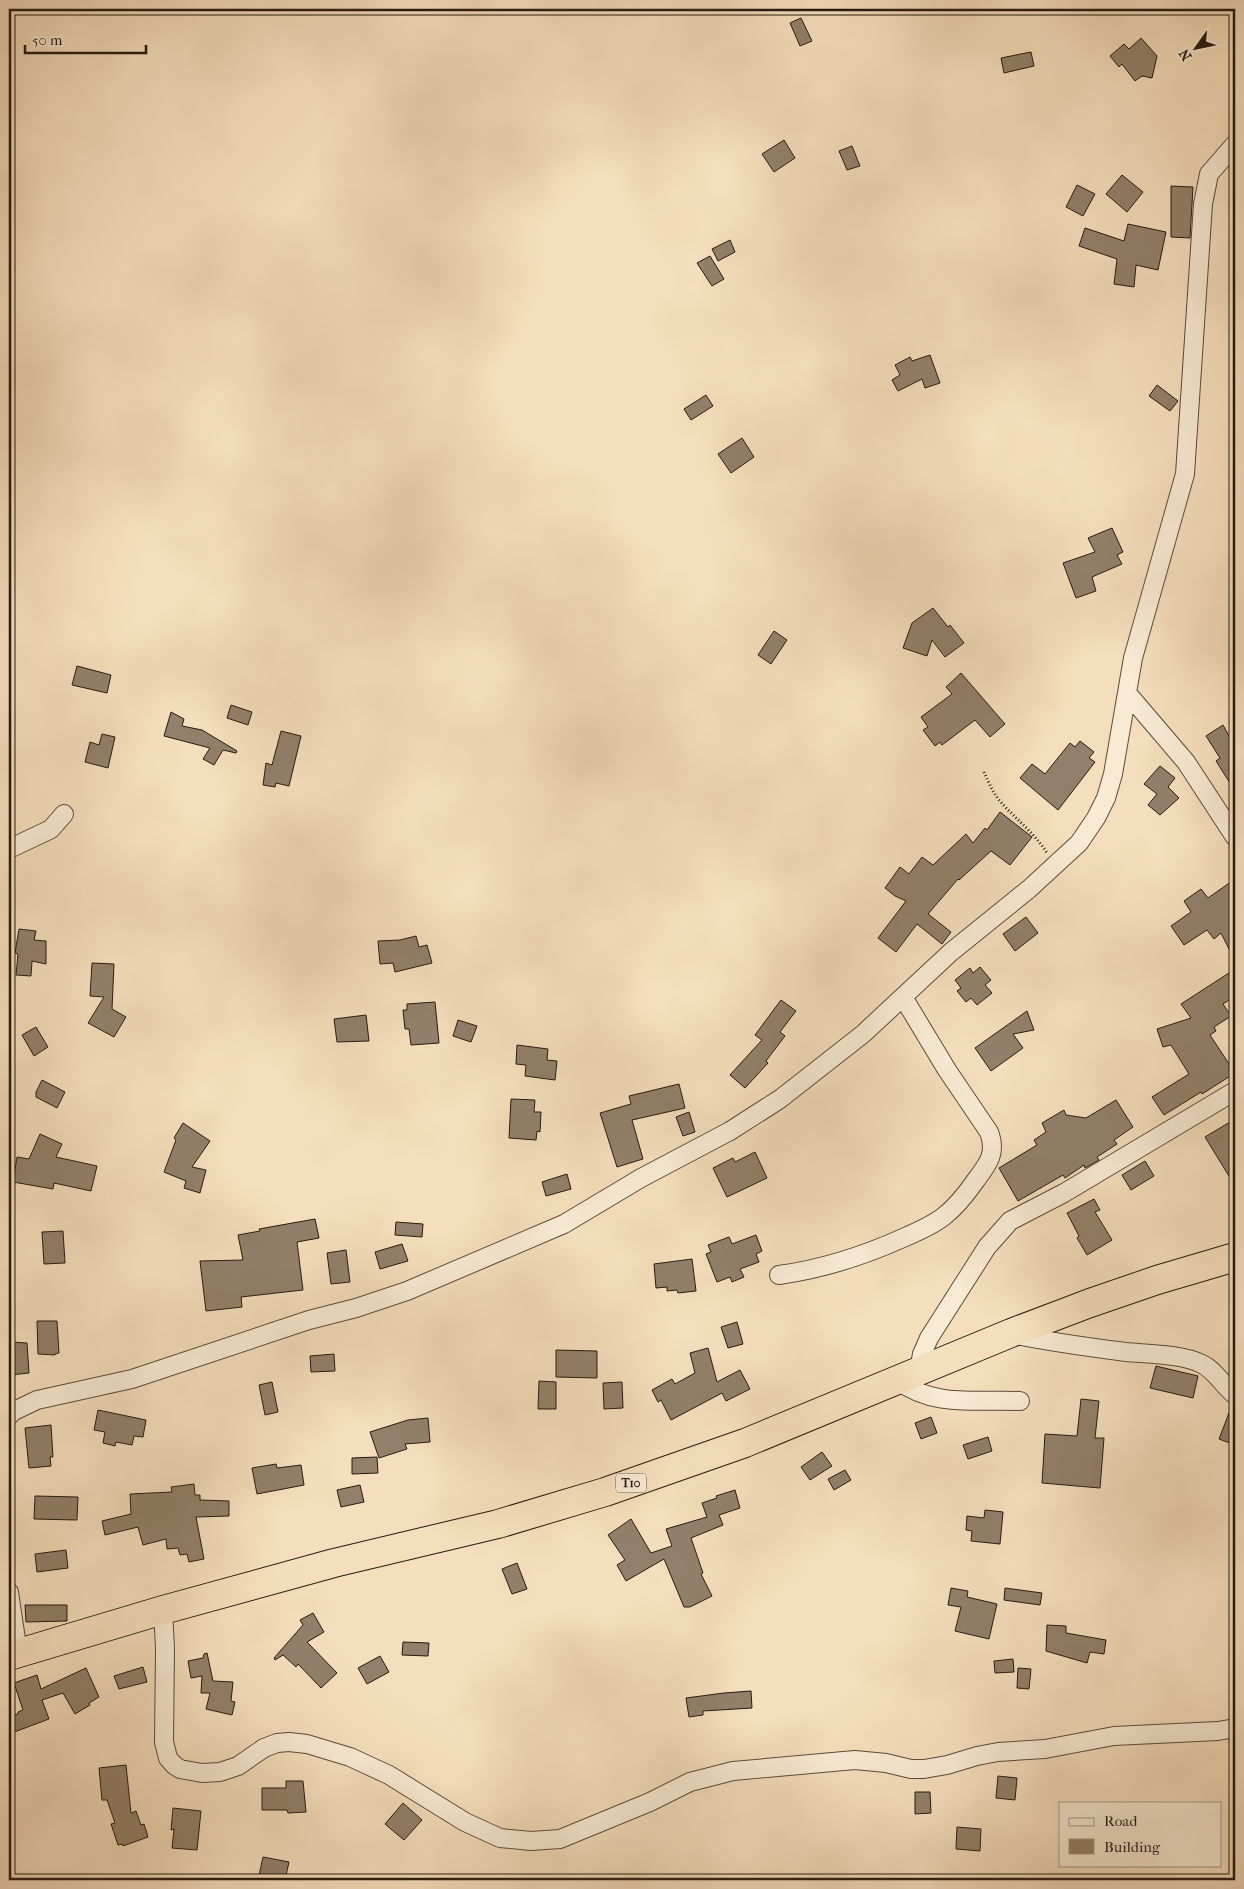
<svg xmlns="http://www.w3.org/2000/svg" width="1244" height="1889" font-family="'IM FELL French Canon',serif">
<rect width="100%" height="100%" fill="#f5debb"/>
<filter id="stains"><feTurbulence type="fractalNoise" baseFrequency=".004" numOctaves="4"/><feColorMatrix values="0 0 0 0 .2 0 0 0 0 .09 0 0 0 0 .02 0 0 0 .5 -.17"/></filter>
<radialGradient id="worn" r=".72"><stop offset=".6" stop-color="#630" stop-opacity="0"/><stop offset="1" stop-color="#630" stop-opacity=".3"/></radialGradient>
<path fill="#92806a" stroke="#261a12" d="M 801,18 L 812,41 L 800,46 L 790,23 Z
M 1141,38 L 1157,56 L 1152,78 L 1142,76 L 1135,81 L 1122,64 L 1119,67 L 1110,56 L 1124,44 L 1129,49 Z
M 1031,52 L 1034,66 L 1004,73 L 1001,58 Z
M 784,140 L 795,158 L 774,172 L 762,154 Z
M 852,146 L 860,166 L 847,170 L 839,151 Z
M 1122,175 L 1143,192 L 1127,212 L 1106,194 Z
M 1077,185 L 1095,194 L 1083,216 L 1066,207 Z
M 1171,186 L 1193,187 L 1190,238 L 1171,237 Z
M 1128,224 L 1166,232 L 1158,270 L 1136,265 L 1134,287 L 1114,284 L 1117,259 L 1079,246 L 1085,228 L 1124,241 Z
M 730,240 L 735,252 L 718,261 L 712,249 Z
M 710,256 L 724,279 L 712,286 L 697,263 Z
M 930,355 L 940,383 L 925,388 L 922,379 L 898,391 L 892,380 L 900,375 L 895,365 L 910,357 L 912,361 Z
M 1157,385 L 1178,401 L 1170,411 L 1149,396 Z
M 706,395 L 713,406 L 691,420 L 684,409 Z
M 742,438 L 754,457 L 731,473 L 718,454 Z
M 1112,528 L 1123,552 L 1117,555 L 1122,564 L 1092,577 L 1096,591 L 1076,598 L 1063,563 L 1095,552 L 1088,538 Z
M 933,608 L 948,627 L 950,625 L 964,643 L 945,657 L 932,640 L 927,656 L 903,648 L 912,623 Z
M 774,631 L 787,640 L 771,664 L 758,655 Z
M 77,666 L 111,675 L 107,693 L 72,685 Z
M 961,673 L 1005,724 L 990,737 L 975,720 L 942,745 L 940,742 L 935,746 L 923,730 L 928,727 L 921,717 L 952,694 L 946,687 Z
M 231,705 L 252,712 L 248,725 L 227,718 Z
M 171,712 L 184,719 L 182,726 L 202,730 L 237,751 L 236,753 L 223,750 L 214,765 L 203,759 L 210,748 L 164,736 Z
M 1223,725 L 1229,736 L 1235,732 L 1235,791 L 1216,761 L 1220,758 L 1206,736 Z
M 281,731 L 301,736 L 289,786 L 276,783 L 275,787 L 263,785 L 266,763 L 272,765 Z
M 102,734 L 115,737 L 108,768 L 85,762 L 90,742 L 99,745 Z
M 1080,741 L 1094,752 L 1089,758 L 1095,762 L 1058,810 L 1020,778 L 1032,764 L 1045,774 L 1070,743 L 1075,747 Z
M 1160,766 L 1175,778 L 1168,787 L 1179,798 L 1160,815 L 1148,805 L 1157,794 L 1144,784 Z
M 1000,812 L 1032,837 L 1010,865 L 991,851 L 959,880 L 958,879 L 928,914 L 951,932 L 942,944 L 917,924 L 896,952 L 878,938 L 906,901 L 895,896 L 885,888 L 900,867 L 909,874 L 922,857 L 933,865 L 966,834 L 973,843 L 985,828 L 987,830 Z
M 1235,879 L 1235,961 L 1221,933 L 1214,939 L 1207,930 L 1184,945 L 1171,926 L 1191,912 L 1184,901 L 1201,889 L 1208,898 Z
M 1026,917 L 1038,933 L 1015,951 L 1003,934 Z
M 19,929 L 36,931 L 34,940 L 46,941 L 46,964 L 32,961 L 31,976 L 16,975 L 18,954 L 15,953 Z
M 416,936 L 419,947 L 427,945 L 432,963 L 395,972 L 393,963 L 380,964 L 378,941 L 400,940 Z
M 92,963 L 114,964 L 112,1009 L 126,1017 L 114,1037 L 88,1023 L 104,997 L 90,996 Z
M 980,967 L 991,980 L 985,985 L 992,993 L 977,1005 L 971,998 L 966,1002 L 957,991 L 961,988 L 955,980 L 970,968 L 973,973 Z
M 1235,969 L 1235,996 L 1223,1004 L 1231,1016 L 1214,1027 L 1216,1031 L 1210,1035 L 1235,1073 L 1202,1094 L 1201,1092 L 1164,1115 L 1152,1097 L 1189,1074 L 1171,1045 L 1163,1047 L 1157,1029 L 1191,1018 L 1181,1004 Z
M 781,1000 L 796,1011 L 780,1032 L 785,1036 L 766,1061 L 768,1063 L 745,1088 L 730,1075 L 762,1040 L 755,1035 Z
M 435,1002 L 439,1043 L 411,1045 L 409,1029 L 405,1029 L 403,1010 L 407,1010 L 407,1004 Z
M 1027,1011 L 1034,1030 L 1013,1034 L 1023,1048 L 991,1071 L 975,1048 Z
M 366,1015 L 369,1041 L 337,1042 L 334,1019 Z
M 458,1020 L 477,1026 L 471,1042 L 453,1036 Z
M 36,1027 L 48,1047 L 34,1056 L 22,1035 Z
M 517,1045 L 548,1049 L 547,1060 L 557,1061 L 555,1080 L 525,1076 L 526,1065 L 516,1064 Z
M 42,1080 L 65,1092 L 57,1108 L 36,1097 L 36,1092 Z
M 679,1084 L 685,1108 L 632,1120 L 643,1159 L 617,1167 L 600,1113 L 631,1104 L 629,1096 Z
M 511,1099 L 535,1100 L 534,1112 L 541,1112 L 540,1132 L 537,1131 L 536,1140 L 509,1138 Z
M 1116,1100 L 1133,1127 L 1114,1140 L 1117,1144 L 1097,1157 L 1099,1160 L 1085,1168 L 1084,1165 L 1065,1178 L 1063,1175 L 1018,1201 L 999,1168 L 1037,1145 L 1034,1140 L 1046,1132 L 1042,1123 L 1064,1110 L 1066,1115 L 1086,1118 Z
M 689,1112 L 695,1132 L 683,1136 L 676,1117 Z
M 1235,1119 L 1235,1186 L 1205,1137 Z
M 183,1123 L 210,1141 L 192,1167 L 206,1170 L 200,1193 L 184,1188 L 186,1181 L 164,1172 L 176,1140 L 174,1138 Z
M 40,1134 L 62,1144 L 56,1157 L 97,1166 L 91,1191 L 54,1183 L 53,1189 L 13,1182 L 17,1157 L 29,1159 Z
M 755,1152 L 767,1178 L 727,1197 L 713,1168 L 733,1158 L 735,1162 Z
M 1145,1161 L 1154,1176 L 1131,1190 L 1122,1175 Z
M 567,1174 L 571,1189 L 546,1196 L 542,1182 Z
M 1094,1199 L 1100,1210 L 1095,1212 L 1112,1240 L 1087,1255 L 1077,1238 L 1079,1236 L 1067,1213 Z
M 315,1219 L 319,1238 L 297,1242 L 303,1290 L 241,1297 L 242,1307 L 206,1311 L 200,1261 L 243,1260 L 238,1235 L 260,1231 L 259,1229 Z
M 396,1222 L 423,1224 L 422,1237 L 395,1235 Z
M 63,1231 L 65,1263 L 44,1264 L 42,1232 Z
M 756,1235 L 762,1251 L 756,1254 L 759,1262 L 740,1269 L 744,1277 L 732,1282 L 730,1277 L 717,1282 L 706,1254 L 711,1252 L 708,1245 L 729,1237 L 732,1244 Z
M 402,1244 L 408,1261 L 380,1269 L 375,1252 Z
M 346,1250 L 350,1282 L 331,1284 L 327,1253 Z
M 692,1259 L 696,1291 L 678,1293 L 677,1290 L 667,1291 L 667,1287 L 656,1288 L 654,1264 Z
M 37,1321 L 57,1321 L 59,1353 L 55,1354 L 55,1355 L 38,1354 Z
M 737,1322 L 743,1344 L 728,1348 L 721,1327 Z
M 11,1342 L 27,1343 L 29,1373 L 10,1375 L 9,1359 Z
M 708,1348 L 717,1382 L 740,1370 L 750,1389 L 726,1401 L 722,1393 L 671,1420 L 661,1400 L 658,1402 L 652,1390 L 672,1379 L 675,1384 L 695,1373 L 690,1353 Z
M 556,1350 L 597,1351 L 597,1378 L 556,1377 Z
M 334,1354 L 335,1371 L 311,1372 L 310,1356 Z
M 1156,1366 L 1198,1376 L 1193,1398 L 1150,1388 Z
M 539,1381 L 556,1382 L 556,1409 L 538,1409 Z
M 272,1382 L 278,1412 L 265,1415 L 259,1385 Z
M 622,1382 L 623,1408 L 604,1409 L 603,1383 Z
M 1081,1399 L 1099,1401 L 1095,1438 L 1104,1438 L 1100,1488 L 1042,1483 L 1045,1434 L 1077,1436 Z
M 1232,1405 L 1235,1405 L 1235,1445 L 1219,1439 Z
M 98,1410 L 146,1420 L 143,1437 L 134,1436 L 132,1445 L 116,1442 L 115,1446 L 103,1443 L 105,1432 L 94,1430 Z
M 931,1417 L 937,1433 L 921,1439 L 915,1423 Z
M 428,1418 L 430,1442 L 405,1444 L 407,1449 L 379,1458 L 370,1432 L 408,1420 Z
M 51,1425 L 53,1457 L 50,1457 L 51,1466 L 29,1468 L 25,1428 Z
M 988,1437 L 992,1451 L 968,1459 L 963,1445 Z
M 822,1452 L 832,1466 L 810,1480 L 801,1467 Z
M 377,1457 L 378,1473 L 352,1474 L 352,1458 Z
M 276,1464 L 277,1468 L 301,1465 L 304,1485 L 257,1494 L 252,1468 Z
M 845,1470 L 851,1480 L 834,1490 L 828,1479 Z
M 194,1484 L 195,1495 L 200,1495 L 200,1500 L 229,1501 L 229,1516 L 196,1517 L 204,1559 L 189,1562 L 187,1554 L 180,1555 L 178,1548 L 167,1549 L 166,1539 L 143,1545 L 138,1527 L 105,1535 L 102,1521 L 131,1514 L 130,1494 L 172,1492 L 171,1487 Z
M 360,1485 L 364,1502 L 341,1507 L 337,1490 Z
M 735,1490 L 740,1508 L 719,1515 L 723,1525 L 691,1538 L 703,1573 L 701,1574 L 712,1596 L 690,1607 L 684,1607 L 664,1559 L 626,1581 L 617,1565 L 625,1560 L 608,1535 L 631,1519 L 651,1553 L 672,1546 L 666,1529 L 707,1517 L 702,1503 L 717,1498 L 716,1496 Z
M 35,1496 L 78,1497 L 77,1520 L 34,1519 Z
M 985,1510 L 1003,1512 L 1000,1544 L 971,1541 L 972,1531 L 966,1530 L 967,1516 L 984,1518 Z
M 66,1550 L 68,1568 L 37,1572 L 35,1554 Z
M 517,1563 L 527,1589 L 512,1594 L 502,1569 Z
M 951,1588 L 968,1591 L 967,1597 L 997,1604 L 989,1639 L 955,1631 L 961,1607 L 948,1605 Z
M 1005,1588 L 1042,1593 L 1040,1605 L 1004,1600 Z
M 25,1605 L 67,1605 L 67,1621 L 26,1622 Z
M 313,1613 L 324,1632 L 307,1642 L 337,1673 L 321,1688 L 298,1664 L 296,1667 L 283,1655 L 275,1660 L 274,1658 L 303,1625 L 300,1620 Z
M 1047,1625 L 1066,1626 L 1066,1633 L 1106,1640 L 1104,1654 L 1090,1652 L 1087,1663 L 1046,1651 Z
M 403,1642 L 429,1643 L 428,1656 L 402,1655 Z
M 207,1653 L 213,1681 L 233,1682 L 231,1701 L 235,1702 L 232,1715 L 206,1709 L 210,1693 L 201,1693 L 202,1676 L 191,1678 L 188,1661 L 203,1658 L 204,1654 Z
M 380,1656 L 389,1672 L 367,1684 L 358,1668 Z
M 1013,1659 L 1014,1672 L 995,1673 L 994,1661 Z
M 143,1667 L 147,1682 L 119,1689 L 114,1676 Z
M 86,1668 L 99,1697 L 89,1703 L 90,1705 L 75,1714 L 63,1693 L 42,1700 L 49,1719 L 9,1734 L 9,1716 L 18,1714 L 18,1712 L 23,1710 L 14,1683 L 37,1675 L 41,1689 Z
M 1018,1668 L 1031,1669 L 1029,1689 L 1017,1688 Z
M 751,1691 L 752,1708 L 703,1711 L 703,1715 L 689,1717 L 686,1698 L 724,1693 Z
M 126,1765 L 131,1813 L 136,1811 L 141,1825 L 144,1824 L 148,1837 L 123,1846 L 123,1844 L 118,1845 L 111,1824 L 115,1823 L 107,1800 L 102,1800 L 99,1768 Z
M 998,1776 L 1017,1778 L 1015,1800 L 996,1798 Z
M 286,1781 L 303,1781 L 306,1812 L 288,1813 L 287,1810 L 262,1810 L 262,1788 L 286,1788 Z
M 915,1792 L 930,1792 L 931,1813 L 915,1814 Z
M 403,1803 L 422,1820 L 404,1840 L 385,1824 Z
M 173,1808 L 201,1811 L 197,1850 L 172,1848 L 174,1829 L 171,1830 Z
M 957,1827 L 981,1829 L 980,1851 L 956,1849 Z
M 263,1857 L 289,1862 L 285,1880 L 258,1880 Z"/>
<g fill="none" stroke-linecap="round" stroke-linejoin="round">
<defs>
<path id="minor" d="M 1128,694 L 1186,762 L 1235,837
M 9,849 L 51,829 L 64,814
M 779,1275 C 822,1269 863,1256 903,1238 C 917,1232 931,1226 943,1217 C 956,1207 967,1193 976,1180 C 988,1164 997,1153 989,1132 L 947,1070 L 903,997
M 1012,1334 C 1049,1342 1087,1347 1126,1352 C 1147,1354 1183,1354 1202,1364 C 1215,1370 1223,1386 1235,1395
M 919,1371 L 922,1354 L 929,1338 L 987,1247 L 1010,1221 L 1064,1193 L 1235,1091
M 897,1380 C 934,1408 976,1399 1020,1401
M 9,1416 L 12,1412 L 37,1400 L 132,1379 L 309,1320 L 356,1308 L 407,1291 L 564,1224 L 641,1178 L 730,1131 L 780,1099 L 863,1034 L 951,952 L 1029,889 L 1079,843 L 1096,818 L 1106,798 L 1113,774 L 1133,658 L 1185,474 L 1203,204 L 1209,174 L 1235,144
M 9,1592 L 18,1653
M 163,1610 L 165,1648 L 164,1742 L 168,1758 L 174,1765 L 180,1769 L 202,1773 L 220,1772 L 238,1766 L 264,1748 L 277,1743 L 289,1742 L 307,1744 L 350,1757 L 389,1775 L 465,1822 L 500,1838 L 531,1841 L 560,1839 L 650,1802 L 690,1782 L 733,1771 L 855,1760 L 886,1763 L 911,1769 L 924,1769 L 947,1765 L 977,1756 L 998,1752 L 1045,1749 L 1114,1736 L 1218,1731 L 1235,1728"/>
<path id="trunk" d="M 9,1656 L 163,1610 L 334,1563 L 498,1524 L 605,1492 L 745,1443 L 1011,1333 L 1090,1303 L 1157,1280 L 1235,1257"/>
</defs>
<use href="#minor" stroke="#5a4b3c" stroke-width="20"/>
<use href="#trunk" stroke="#261a12" stroke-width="30"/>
<path stroke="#261a12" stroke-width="3" stroke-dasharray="1 2.5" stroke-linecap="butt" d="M 984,772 C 988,781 992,791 999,800 C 1015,819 1033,831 1047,853"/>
<use href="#minor" stroke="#f8ead3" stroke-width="18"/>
<use href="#trunk" stroke="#f5debb" stroke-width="28"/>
</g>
<g text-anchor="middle" stroke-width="5" stroke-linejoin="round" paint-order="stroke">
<rect fill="#f8ead3" stroke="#65584c" stroke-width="1" x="616" y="1473.5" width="30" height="19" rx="4"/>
<g font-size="12" font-weight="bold" fill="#261a12">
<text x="631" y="1487">T10</text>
</g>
</g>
<rect width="1244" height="1889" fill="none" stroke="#f5debb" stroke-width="30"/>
<rect x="10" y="10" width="1224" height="1869" fill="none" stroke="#261a12" stroke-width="2.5"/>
<rect x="15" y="15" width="1214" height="1859" fill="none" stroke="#261a12"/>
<rect x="1059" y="1802" width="162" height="65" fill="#f8ead3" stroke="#a49786"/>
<rect x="1069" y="1818" width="25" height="8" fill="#f8ead3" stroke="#a49786"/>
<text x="1104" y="1826" font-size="15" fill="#261a12">Road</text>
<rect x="1069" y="1839" width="25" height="15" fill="#92806a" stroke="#a49786"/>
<text x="1104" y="1852" font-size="15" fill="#261a12">Building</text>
<g transform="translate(1196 48) rotate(237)" stroke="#f8ead3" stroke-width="4" paint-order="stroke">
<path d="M0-4L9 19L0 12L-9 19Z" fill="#261a12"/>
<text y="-8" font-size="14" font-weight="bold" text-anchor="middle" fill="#261a12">N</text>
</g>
<path d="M25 45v8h121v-8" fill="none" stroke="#261a12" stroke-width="2.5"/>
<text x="32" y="45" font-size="15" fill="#261a12" stroke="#f8ead3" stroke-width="4" paint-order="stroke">50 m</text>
<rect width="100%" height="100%" filter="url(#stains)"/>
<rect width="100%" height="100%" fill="url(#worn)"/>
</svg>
